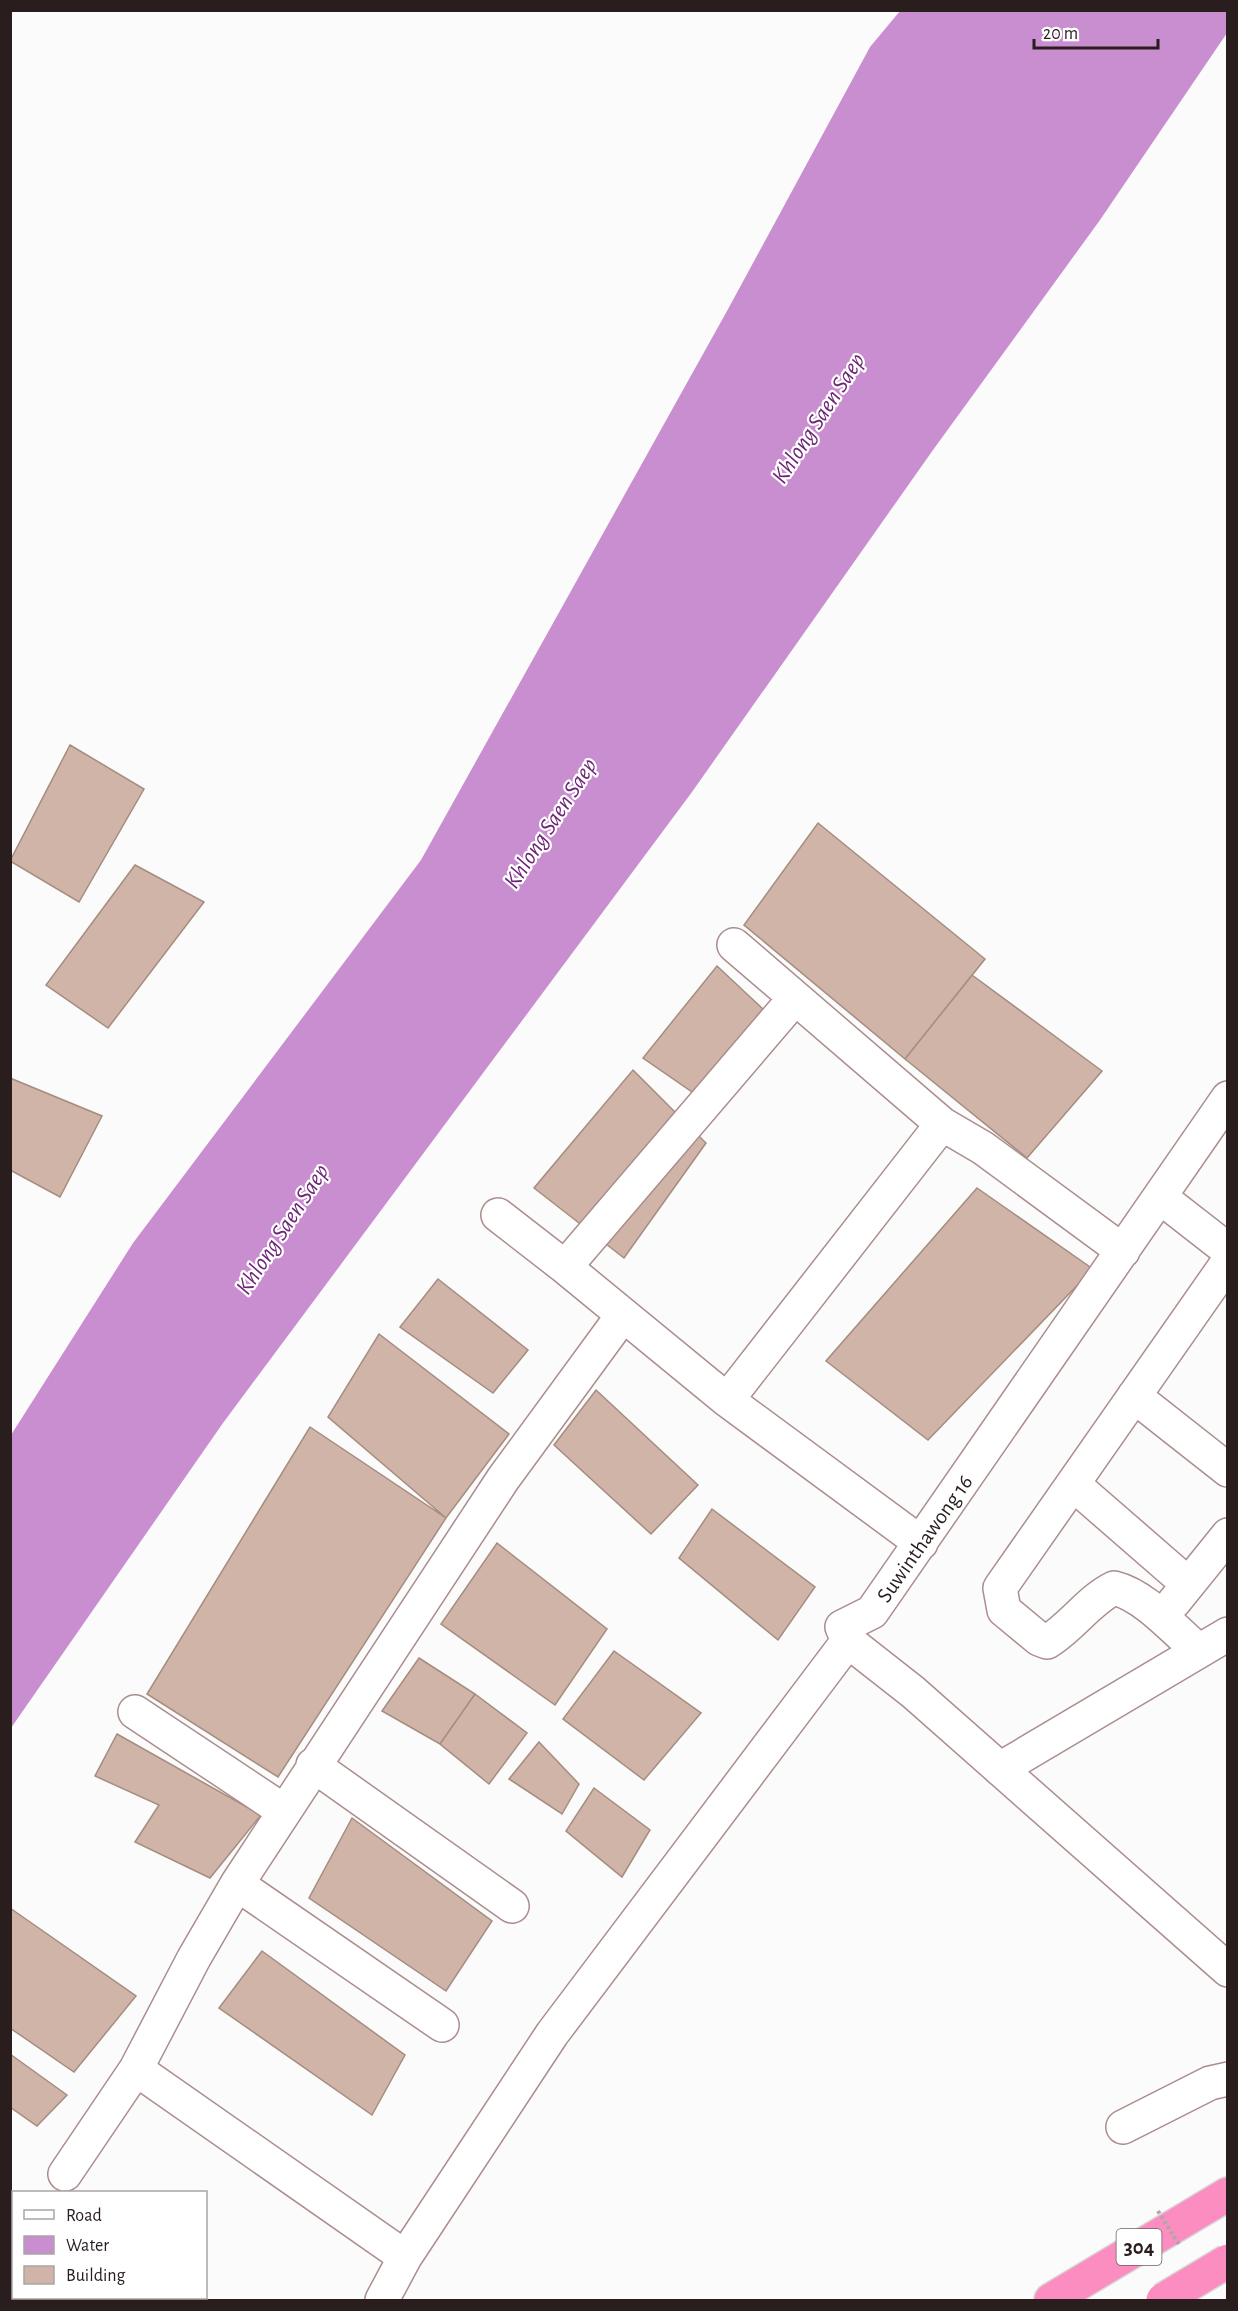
<svg xmlns="http://www.w3.org/2000/svg" width="1238" height="2311" font-family="'Alegreya Sans',sans-serif">
<rect width="100%" height="100%" fill="#fbfbfb"/>
<path fill="#c98ed0" d="M 900,11 L 1227,11 L 1227,33 L 1100,220 L 933,450 L 692,792 L 223,1423 L 11,1728 L 11,1435 L 133,1243 L 421,860 L 727,311 L 870,47 Z"/>
<path fill="#cfb4a7" stroke="#a58c7f" stroke-width="1.5" d="M 70,745 L 144,789 L 79,902 L 10,861 Z
M 818,823 L 985,959 L 905,1059 L 744,925 Z
M 135,865 L 204,902 L 108,1028 L 46,985 Z
M 717,966 L 763,1009 L 695,1094 L 643,1058 Z
M 972,975 L 1102,1071 L 1027,1158 L 905,1059 Z
M 633,1070 L 706,1143 L 624,1258 L 534,1188 Z
M 10,1078 L 102,1116 L 60,1197 L 10,1170 Z
M 977,1188 L 1093,1269 L 928,1440 L 826,1361 Z
M 438,1279 L 528,1350 L 493,1393 L 400,1327 Z
M 379,1334 L 509,1434 L 446,1518 L 328,1417 Z
M 596,1390 L 698,1485 L 651,1534 L 554,1445 Z
M 310,1427 L 446,1518 L 278,1777 L 147,1694 Z
M 712,1509 L 815,1587 L 778,1640 L 679,1558 Z
M 497,1543 L 607,1629 L 555,1705 L 441,1624 Z
M 614,1651 L 701,1713 L 644,1780 L 563,1719 Z
M 419,1658 L 475,1694 L 440,1744 L 382,1711 Z
M 475,1694 L 527,1733 L 489,1784 L 440,1744 Z
M 117,1734 L 261,1815 L 210,1878 L 135,1842 L 159,1805 L 95,1776 Z
M 539,1742 L 579,1784 L 562,1814 L 509,1779 Z
M 594,1788 L 650,1830 L 622,1877 L 566,1831 Z
M 352,1818 L 492,1921 L 446,1991 L 309,1898 Z
M 10,1908 L 136,1996 L 74,2072 L 10,2028 Z
M 262,1951 L 405,2055 L 372,2115 L 219,2008 Z
M 10,2054 L 67,2095 L 37,2126 L 10,2107 Z"/>
<g fill="none" stroke-linecap="round" stroke-linejoin="round">
<defs>
<path id="minor" d="M 734,945 L 942,1124
M 1228,1098 L 872,1612 L 842,1627 L 848,1641 L 913,1692 L 1228,1970
M 1160,1197 L 1228,1250
M 498,1215 L 565,1267
M 1134,1396 L 1228,1470
M 727,1400 L 565,1267 L 795,998
M 1073,1484 L 1188,1584
M 921,1543 L 727,1400 L 942,1124 L 983,1148 L 1123,1251
M 1174,1602 L 1228,1535
M 1199,1651 C 1174,1630 1146,1596 1114,1588 C 1088,1601 1072,1627 1047,1642 L 1039,1639 L 1004,1610 L 1000,1588 L 1228,1262
M 135,1712 L 284,1811
M 313,1765 L 512,1906
M 1000,1769 L 1228,1634
M 237,1884 L 503,1479 L 623,1315
M 1123,2127 L 1210,2083 L 1228,2079
M 65,2174 L 136,2069
M 405,2257 L 136,2069 L 194,1958 L 237,1884 L 442,2025
M 382,2300 L 405,2257 L 552,2034 L 848,1641"/>
<path id="highway" d="M 10,2249 L 14,2251
M 83,2298 L 87,2300
M 1051,2300 L 1228,2194"/>
</defs>
<use href="#minor" stroke="#ab8d8d" stroke-width="36"/>
<use href="#highway" stroke="#d8d6d6" stroke-width="36"/>
<use href="#minor" stroke="#fff" stroke-width="33"/>
<use href="#highway" stroke="#fb8dc1" stroke-width="33"/>
<defs>
<path id="highway-bridge" d="M 1163,2300 L 1228,2261"/>
</defs>
<use href="#highway-bridge" stroke="#d8d6d6" stroke-width="36" stroke-linecap="butt"/>
<path stroke="#aca7a7" stroke-width="4" stroke-dasharray="3 3" stroke-linecap="butt" d="M 1158,2211 L 1180,2246"/>
<use href="#highway-bridge" stroke="#fb8dc1" stroke-width="33"/>
</g>
<g text-anchor="middle" stroke-width="4.5" stroke-linejoin="round" paint-order="stroke">
<rect fill="#fff" stroke="#696161" stroke-width="1.5" x="1116.5" y="2229" width="45" height="36" rx="4.5"/>
<g font-size="21" font-weight="bold" fill="#291d1d">
<text x="1139" y="2254">304</text>
</g>
<g font-size="22" fill="#291d1d" stroke="#fff">
<text transform="translate(924 1538) rotate(-55)" y="8">Suwinthawong 16</text>
</g>
<g font-size="24" font-style="italic" fill="#6d2676" stroke="#fff">
<text transform="translate(818 418) rotate(-57)" y="8">Khlong Saen Saep</text>
<text transform="translate(550 823) rotate(-57)" y="8">Khlong Saen Saep</text>
<text transform="translate(282 1229) rotate(-57)" y="8">Khlong Saen Saep</text>
</g>
</g>
<rect width="1238" height="2311" fill="none" stroke="#291d1d" stroke-width="24"/>
<rect x="12" y="2191" width="195" height="108" fill="#ffffff" stroke="#a9a5a5" stroke-width="1.5"/>
<rect x="24" y="2210" width="30" height="9" fill="#ffffff" stroke="#a9a5a5" stroke-width="1.5"/>
<text x="66" y="2221" font-size="18" fill="#291d1d">Road</text>
<rect x="24" y="2236" width="30" height="18" fill="#c98ed0" stroke="#a9a5a5" stroke-width="1.5"/>
<text x="66" y="2251" font-size="18" fill="#291d1d">Water</text>
<rect x="24" y="2266" width="30" height="18" fill="#cfb4a7" stroke="#a9a5a5" stroke-width="1.5"/>
<text x="66" y="2281" font-size="18" fill="#291d1d">Building</text>
<path d="M1034 39v9h124v-9" fill="none" stroke="#291d1d" stroke-width="3"/>
<text x="1043" y="39" font-size="18" fill="#291d1d" stroke="#ffffff" stroke-width="4.5" paint-order="stroke">20 m</text>
</svg>
